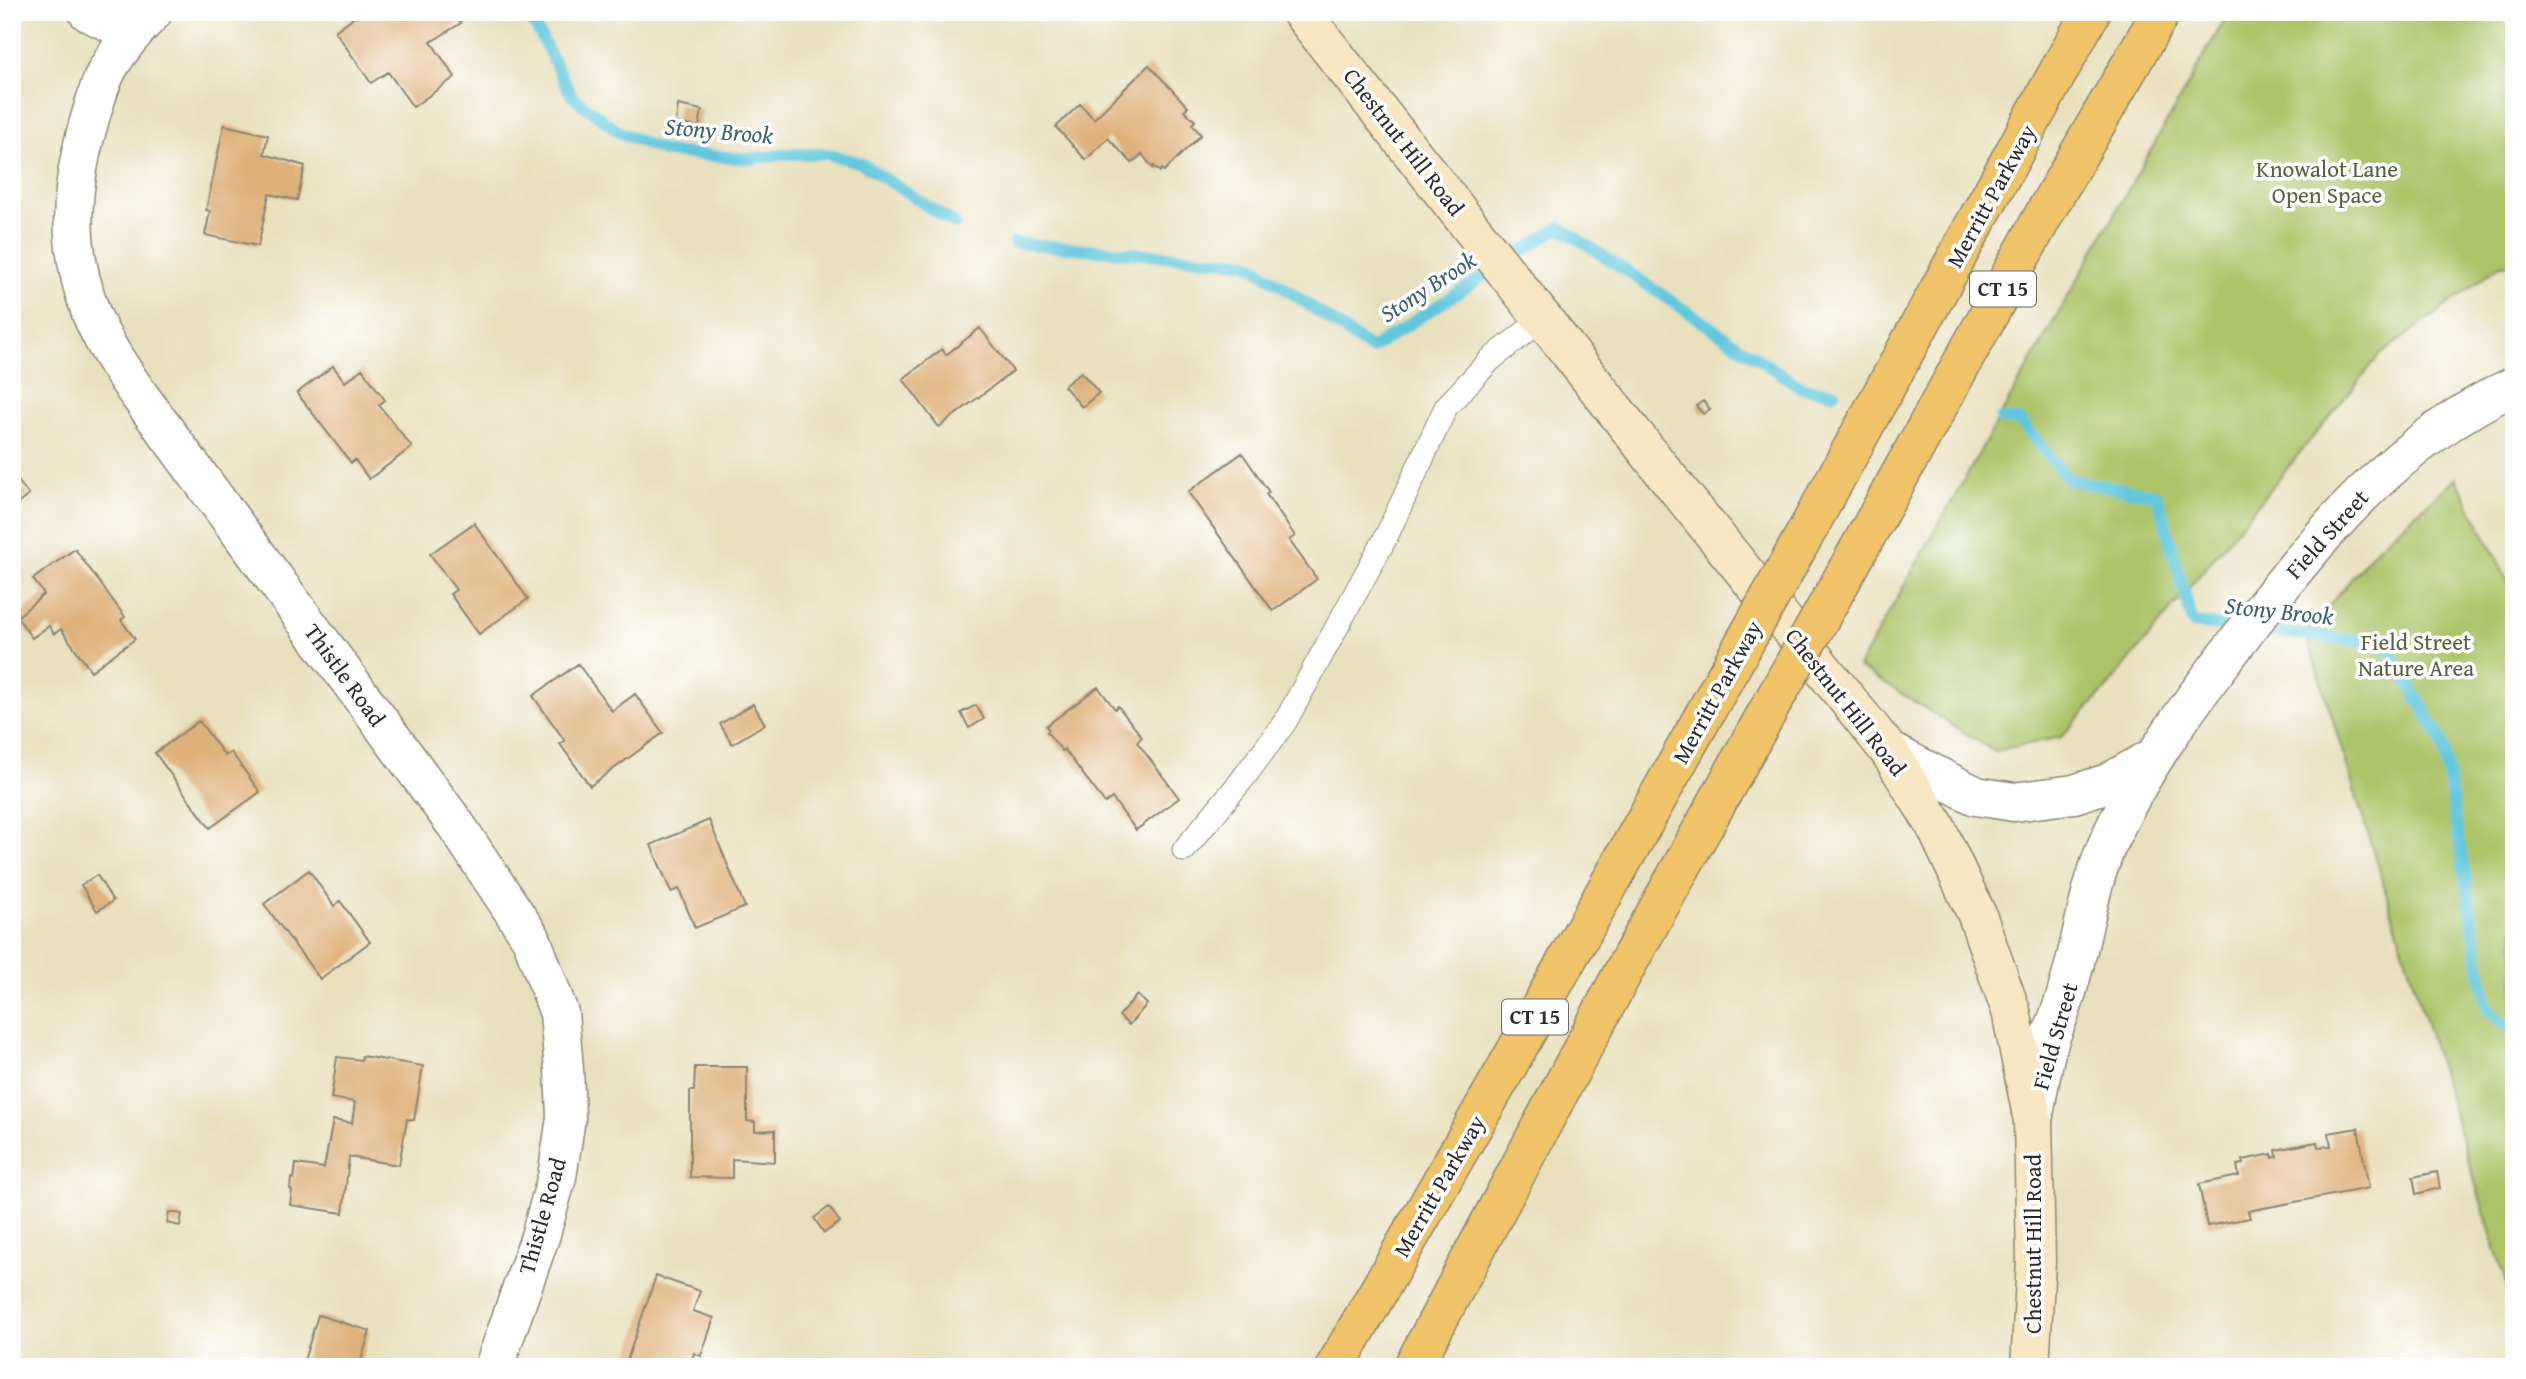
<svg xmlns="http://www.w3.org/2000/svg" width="2526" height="1379" font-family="'Gentium Book Plus',serif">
<rect width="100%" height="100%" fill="#fff"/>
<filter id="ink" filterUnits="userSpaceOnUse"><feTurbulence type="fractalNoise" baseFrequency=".0143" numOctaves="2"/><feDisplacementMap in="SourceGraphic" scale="14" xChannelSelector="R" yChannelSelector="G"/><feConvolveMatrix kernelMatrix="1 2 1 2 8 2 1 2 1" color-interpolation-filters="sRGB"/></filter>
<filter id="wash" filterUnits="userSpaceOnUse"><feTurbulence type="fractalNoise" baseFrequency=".00686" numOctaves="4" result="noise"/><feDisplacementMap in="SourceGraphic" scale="28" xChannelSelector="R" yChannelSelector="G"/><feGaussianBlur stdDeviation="1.57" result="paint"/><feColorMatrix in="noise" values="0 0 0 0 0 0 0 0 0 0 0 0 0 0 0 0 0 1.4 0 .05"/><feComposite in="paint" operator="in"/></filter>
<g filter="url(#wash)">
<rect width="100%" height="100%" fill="#e8e0bd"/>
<path fill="#acc368" stroke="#6c774a" stroke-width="2" d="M 2229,12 L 2514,12 L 2514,264 L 2501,265 L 2380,355 L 2106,689 L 2061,737 L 1994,751 L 1858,667 Z
M 2456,478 L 2514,593 L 2514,1309 L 2306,633 L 2376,549 Z"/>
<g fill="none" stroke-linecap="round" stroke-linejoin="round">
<path stroke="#60c7dd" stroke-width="12" d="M 525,12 L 537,29 L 572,96 L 619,132 L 665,152 L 751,159 L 787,154 L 828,154 L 861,163 L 955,224
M 1014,243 L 1249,263 L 1371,349 L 1560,227 L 1802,388 L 1834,393
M 2001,419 L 2020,421 L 2069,480 L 2157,495 L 2193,623 L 2386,644 L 2443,743 L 2487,1009 L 2514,1032"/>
</g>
<g id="blocks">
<path fill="#deb17a" d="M 361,12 L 453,12 L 461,23 L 431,42 L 455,77 L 413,107 L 388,72 L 371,83 L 335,31 Z
M 1149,65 L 1188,107 L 1184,110 L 1195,121 L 1192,124 L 1201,135 L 1164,171 L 1162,169 L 1160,172 L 1154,166 L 1153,168 L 1142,154 L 1132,163 L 1108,138 L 1086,160 L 1056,127 L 1080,104 L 1094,119 Z
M 678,105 L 702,110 L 699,127 L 676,123 Z
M 224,125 L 268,135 L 264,154 L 305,166 L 297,200 L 269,194 L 258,246 L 205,235 L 210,211 L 206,210 Z
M 980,328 L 1013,371 L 939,427 L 903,379 L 942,349 L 946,355 Z
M 333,366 L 345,382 L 362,369 L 385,400 L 379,405 L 412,447 L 369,479 L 355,460 L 351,463 L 297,393 Z
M 1081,372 L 1099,393 L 1082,407 L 1064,386 Z
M 1703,401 L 1710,409 L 1703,414 L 1696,406 Z
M 1242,453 L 1269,492 L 1266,494 L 1295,536 L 1289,540 L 1317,579 L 1273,611 L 1188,492 Z
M 12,473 L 29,495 L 12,508 Z
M 474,523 L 528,599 L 479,634 L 450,594 L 456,590 L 430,554 Z
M 75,549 L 125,617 L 121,620 L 135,639 L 91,671 L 61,629 L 54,634 L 49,626 L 32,638 L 17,617 L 44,594 L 33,579 Z
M 578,664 L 612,711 L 635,694 L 663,733 L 590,786 L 560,744 L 565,741 L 533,696 Z
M 1098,687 L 1115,709 L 1118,706 L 1142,737 L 1137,742 L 1179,798 L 1136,830 L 1112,798 L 1105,803 L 1064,749 L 1062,751 L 1047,732 L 1049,730 L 1046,726 Z
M 753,704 L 765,724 L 732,744 L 720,724 Z
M 976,705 L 984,719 L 969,728 L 961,713 Z
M 199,721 L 225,756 L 231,752 L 260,792 L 210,828 L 155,753 Z
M 709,820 L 745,907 L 695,928 L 679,889 L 671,892 L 651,845 Z
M 309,870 L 334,906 L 340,901 L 370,942 L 320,979 L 264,904 Z
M 97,875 L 113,901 L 97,911 L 81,885 Z
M 1137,995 L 1147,1004 L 1129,1025 L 1119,1016 Z
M 362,1056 L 423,1066 L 414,1120 L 407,1119 L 399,1165 L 349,1157 L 343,1213 L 290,1205 L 292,1190 L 290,1189 L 291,1178 L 294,1179 L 296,1164 L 324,1168 L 333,1120 L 352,1123 L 355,1102 L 331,1098 L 337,1057 L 361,1060 Z
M 695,1067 L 747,1067 L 747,1121 L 755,1122 L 755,1131 L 775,1130 L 775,1162 L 732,1159 L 732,1178 L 690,1177 L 690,1091 L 694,1091 Z
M 2358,1128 L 2369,1188 L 2248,1211 L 2250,1218 L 2207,1226 L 2199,1184 L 2239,1176 L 2237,1165 L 2244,1164 L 2243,1160 L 2272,1154 L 2273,1158 L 2277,1157 L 2276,1150 L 2317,1142 L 2318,1147 L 2331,1146 L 2329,1133 Z
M 2437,1172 L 2440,1188 L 2416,1194 L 2413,1177 Z
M 829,1207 L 840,1222 L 824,1233 L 814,1218 Z
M 169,1212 L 182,1214 L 180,1226 L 167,1223 Z
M 656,1276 L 700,1291 L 693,1311 L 714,1318 L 701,1356 L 694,1353 L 689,1367 L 632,1367 L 633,1362 L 627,1360 Z
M 318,1315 L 370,1331 L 359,1367 L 302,1367 Z"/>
</g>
</g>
<g filter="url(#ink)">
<use href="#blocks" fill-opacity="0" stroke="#8a8674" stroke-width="2"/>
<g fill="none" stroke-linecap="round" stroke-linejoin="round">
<defs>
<path id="service" d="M 1184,850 L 1241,781 L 1285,722 L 1385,539 L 1446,407 L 1490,360 L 1542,319"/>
<path id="minor" d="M 88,12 L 132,33
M 153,12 C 136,29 122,45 110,65 C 101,79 96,99 91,115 C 70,185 65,242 91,313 C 102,341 119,366 136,391 L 456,825 L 531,938 L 559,1013 L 564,1069 L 566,1118 L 557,1177 L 540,1237 L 494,1367
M 1889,751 L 1976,796 L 2014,802 L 2074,794 L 2108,783 L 2154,757
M 2033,1121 C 2037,1097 2041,1072 2047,1048 C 2053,1028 2063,1009 2068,988 C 2083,938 2089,883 2111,836 C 2145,764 2192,700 2241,637 C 2319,536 2395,441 2514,386"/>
<path id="secondary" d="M 1301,12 L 1659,466 L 1889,751 L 1935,825 L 1977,915 L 2011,1011 L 2033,1121 L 2036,1261 L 2030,1367"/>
<path id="motorway" d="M 1809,527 L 2091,12
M 1849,567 L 2051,202 L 2161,12
M 1335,1367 L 1503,1074 L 1732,665
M 1413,1367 L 1628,963 L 1770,707"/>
</defs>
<use href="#service" stroke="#8a8674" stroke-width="25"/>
<use href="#minor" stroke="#8a8674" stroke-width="41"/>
<use href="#secondary" stroke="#8a8674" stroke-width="41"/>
<use href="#motorway" stroke="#8a8674" stroke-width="41"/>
<use href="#service" stroke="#fff" stroke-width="23"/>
<use href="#minor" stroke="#fff" stroke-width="38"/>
<use href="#secondary" stroke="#f9e7c3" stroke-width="38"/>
<use href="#motorway" stroke="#f0c369" stroke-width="38"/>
<defs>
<path id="motorway-bridge" d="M 1732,665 L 1809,527
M 1770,707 L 1849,567"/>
</defs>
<use href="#motorway-bridge" stroke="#8a8674" stroke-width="41" stroke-linecap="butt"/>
<use href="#motorway-bridge" stroke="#f0c369" stroke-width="38"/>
</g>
</g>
<g text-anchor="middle" stroke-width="7" stroke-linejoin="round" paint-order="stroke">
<g fill="#fff" stroke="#6b6b6b" stroke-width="2">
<rect x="1970" y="271.5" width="66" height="35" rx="5"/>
<rect x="1502" y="999.5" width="66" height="35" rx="5"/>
</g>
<g font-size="21" font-weight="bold" fill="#2b2b2b">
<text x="2003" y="296">CT 15</text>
<text x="1535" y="1024">CT 15</text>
</g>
<g font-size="23" fill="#2b2b2b" stroke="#fff">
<text transform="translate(1404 142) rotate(52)" y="8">Chestnut Hill Road</text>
<text transform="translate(1991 196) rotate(-61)" y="8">Merritt Parkway</text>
<text transform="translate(2327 534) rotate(-48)" y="8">Field Street</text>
<text transform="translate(345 675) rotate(54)" y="8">Thistle Road</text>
<text transform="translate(1717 692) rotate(-61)" y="8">Merritt Parkway</text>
<text transform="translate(1846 702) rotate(52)" y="8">Chestnut Hill Road</text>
<text transform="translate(2055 1036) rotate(-74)" y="8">Field Street</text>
<text transform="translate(1439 1186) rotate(-60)" y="8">Merritt Parkway</text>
<text transform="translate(542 1216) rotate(-74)" y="8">Thistle Road</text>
<text transform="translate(2033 1244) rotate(-90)" y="8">Chestnut Hill Road</text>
</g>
<g font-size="23" fill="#586040" stroke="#fff">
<text x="2327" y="177">Knowalot Lane<tspan x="2327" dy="26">Open Space</tspan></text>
<text x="2416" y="650">Field Street<tspan x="2416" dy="26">Nature Area</tspan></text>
</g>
<g font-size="24" font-style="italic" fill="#3e6269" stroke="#fff">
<text transform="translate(719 131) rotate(5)" y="8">Stony Brook</text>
<text transform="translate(1428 287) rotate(-33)" y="8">Stony Brook</text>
<text transform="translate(2279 611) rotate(6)" y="8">Stony Brook</text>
</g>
</g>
<rect width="2526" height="1379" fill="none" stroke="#fff" stroke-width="42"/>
</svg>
